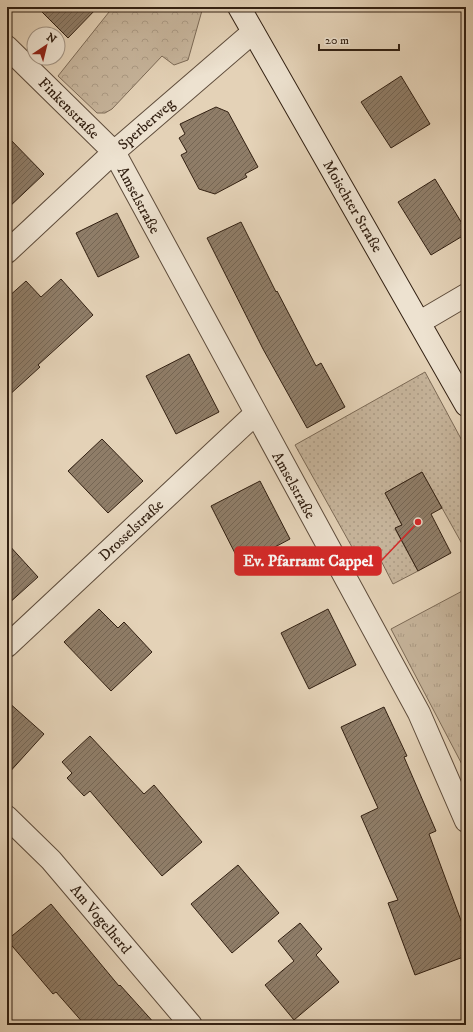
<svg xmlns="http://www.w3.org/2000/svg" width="473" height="1032" font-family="'IM FELL DW Pica',serif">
<defs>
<pattern id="grass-tufts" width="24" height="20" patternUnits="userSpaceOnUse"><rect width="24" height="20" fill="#c6b49b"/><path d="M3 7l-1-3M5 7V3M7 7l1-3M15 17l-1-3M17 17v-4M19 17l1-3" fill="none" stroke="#ab9a84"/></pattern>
<pattern id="park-crowns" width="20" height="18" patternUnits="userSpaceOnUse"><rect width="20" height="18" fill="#c6b49b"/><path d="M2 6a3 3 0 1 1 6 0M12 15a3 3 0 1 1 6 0" fill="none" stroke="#ab9a84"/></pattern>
<pattern id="garden-dots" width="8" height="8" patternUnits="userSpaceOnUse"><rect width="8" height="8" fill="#c6b49b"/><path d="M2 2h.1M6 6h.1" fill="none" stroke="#ab9a84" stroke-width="1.8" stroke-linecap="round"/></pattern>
<pattern id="building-hatch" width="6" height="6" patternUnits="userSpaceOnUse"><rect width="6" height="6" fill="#8f7d68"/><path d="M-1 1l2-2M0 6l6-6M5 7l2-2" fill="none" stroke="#756654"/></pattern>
</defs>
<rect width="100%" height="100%" fill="#e4d2b7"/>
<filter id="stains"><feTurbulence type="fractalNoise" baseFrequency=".005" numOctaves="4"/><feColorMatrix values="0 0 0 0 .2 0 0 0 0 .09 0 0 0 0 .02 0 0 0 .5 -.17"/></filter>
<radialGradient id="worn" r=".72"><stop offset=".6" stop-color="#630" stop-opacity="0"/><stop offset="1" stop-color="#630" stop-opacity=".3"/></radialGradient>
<path fill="url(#grass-tufts)" stroke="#7c6a56" d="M 466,589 L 466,772 L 391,629 Z"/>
<path fill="url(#park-crowns)" stroke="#7c6a56" d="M 113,7 L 203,7 L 188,60 L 174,65 L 162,56 L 112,109 L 105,113 L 97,113 L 58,76 Z"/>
<path fill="url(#garden-dots)" stroke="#7c6a56" d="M 425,372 L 466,448 L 466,551 L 422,472 L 385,493 L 402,525 L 395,529 L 418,571 L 393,584 L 374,547 L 357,556 L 295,445 Z"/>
<path fill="url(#building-hatch)" stroke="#322012" d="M 37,7 L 98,7 L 68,38 Z
M 401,76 L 430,124 L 391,148 L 361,102 Z
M 216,107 L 228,112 L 258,167 L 245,174 L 247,177 L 215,194 L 199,189 L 181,155 L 187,152 L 179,138 L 185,134 L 180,124 Z
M 7,136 L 44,174 L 7,209 Z
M 435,179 L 466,230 L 466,234 L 431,255 L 398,202 Z
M 117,213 L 139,257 L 98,277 L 76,233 Z
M 241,222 L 276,292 L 277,291 L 316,366 L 321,363 L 345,407 L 307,428 L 263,349 L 207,238 Z
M 61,279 L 93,315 L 38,365 L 40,367 L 7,397 L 7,298 L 26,281 L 41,297 Z
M 189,354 L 219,412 L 176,434 L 146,376 Z
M 102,439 L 143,481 L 108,513 L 68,471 Z
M 422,472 L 442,508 L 431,514 L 451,553 L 418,571 L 395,528 L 402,525 L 385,493 Z
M 260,481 L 290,539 L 241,565 L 211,506 Z
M 7,543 L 38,577 L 7,605 Z
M 99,609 L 118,628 L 124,622 L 152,652 L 111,691 L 64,642 Z
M 328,609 L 356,665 L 309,689 L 281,633 Z
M 7,701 L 44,734 L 7,775 Z
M 384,707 L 407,756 L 404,757 L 436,831 L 429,834 L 466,934 L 466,956 L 415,975 L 388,903 L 398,900 L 361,816 L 378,808 L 341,727 Z
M 90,736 L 144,794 L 154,785 L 202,842 L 162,876 L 90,791 L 84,796 L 67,778 L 72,773 L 62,762 Z
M 238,865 L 279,913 L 232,953 L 191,904 Z
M 51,904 L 119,986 L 120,985 L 156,1025 L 85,1025 L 56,992 L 53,994 L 7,940 Z
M 300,923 L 322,949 L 316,955 L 339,982 L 294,1020 L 265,985 L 294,961 L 278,941 Z"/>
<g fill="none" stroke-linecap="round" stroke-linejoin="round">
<defs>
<path id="street" d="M 7,47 L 114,152 L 419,713 L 466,821
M 7,252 L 114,152 L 253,32
M 420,322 L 466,295
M 7,646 L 255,414
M 7,817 L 51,860 L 191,1025"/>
<path id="secondary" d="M 239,7 L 466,405"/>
</defs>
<use href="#street" stroke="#5e4c3b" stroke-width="24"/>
<use href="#secondary" stroke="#322012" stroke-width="24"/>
<use href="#street" stroke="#ede2d0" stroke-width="22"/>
<use href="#secondary" stroke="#ede2d0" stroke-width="22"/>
</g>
<g text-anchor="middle" stroke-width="3.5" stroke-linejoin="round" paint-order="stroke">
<g font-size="15" fill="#322012" stroke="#ede2d0">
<text transform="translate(69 108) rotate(45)" y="5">Finkenstraße</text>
<text transform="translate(146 124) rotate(-41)" y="5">Sperberweg</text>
<text transform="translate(139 200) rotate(62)" y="5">Amselstraße</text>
<text transform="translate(353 206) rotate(60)" y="5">Moischter Straße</text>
<text transform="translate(294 485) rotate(61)" y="5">Amselstraße</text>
<text transform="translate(131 530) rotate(-43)" y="5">Drosselstraße</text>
<text transform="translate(101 919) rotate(50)" y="5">Am Vogelherd</text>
</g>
</g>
<path fill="none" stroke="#d62828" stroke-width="1.5" d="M418 522L381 561"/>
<circle fill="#d62828" stroke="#ede2d0" stroke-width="1.5" cx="418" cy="522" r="4"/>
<rect fill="#d62828" stroke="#d62828" stroke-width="1.5" x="235" y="547" width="146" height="28" rx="4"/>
<g font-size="16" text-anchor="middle" font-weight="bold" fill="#fff">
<text x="308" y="566">Ev. Pfarramt Cappel</text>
</g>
<rect width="473" height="1032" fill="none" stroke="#e4d2b7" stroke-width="24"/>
<rect x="8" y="8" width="457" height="1016" fill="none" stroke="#322012" stroke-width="2"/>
<rect x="12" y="12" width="449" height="1008" fill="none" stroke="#322012"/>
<g transform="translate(46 46) rotate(35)"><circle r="19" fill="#ede2d0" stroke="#a29484"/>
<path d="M0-3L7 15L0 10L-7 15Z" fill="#8f2418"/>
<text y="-6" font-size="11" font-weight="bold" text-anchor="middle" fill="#322012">N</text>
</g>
<path d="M319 44v6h80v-6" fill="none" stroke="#322012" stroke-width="2"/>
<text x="325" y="44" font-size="12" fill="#322012" stroke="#ede2d0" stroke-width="3" paint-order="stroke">20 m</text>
<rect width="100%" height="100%" filter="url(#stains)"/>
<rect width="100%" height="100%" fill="url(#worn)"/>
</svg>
